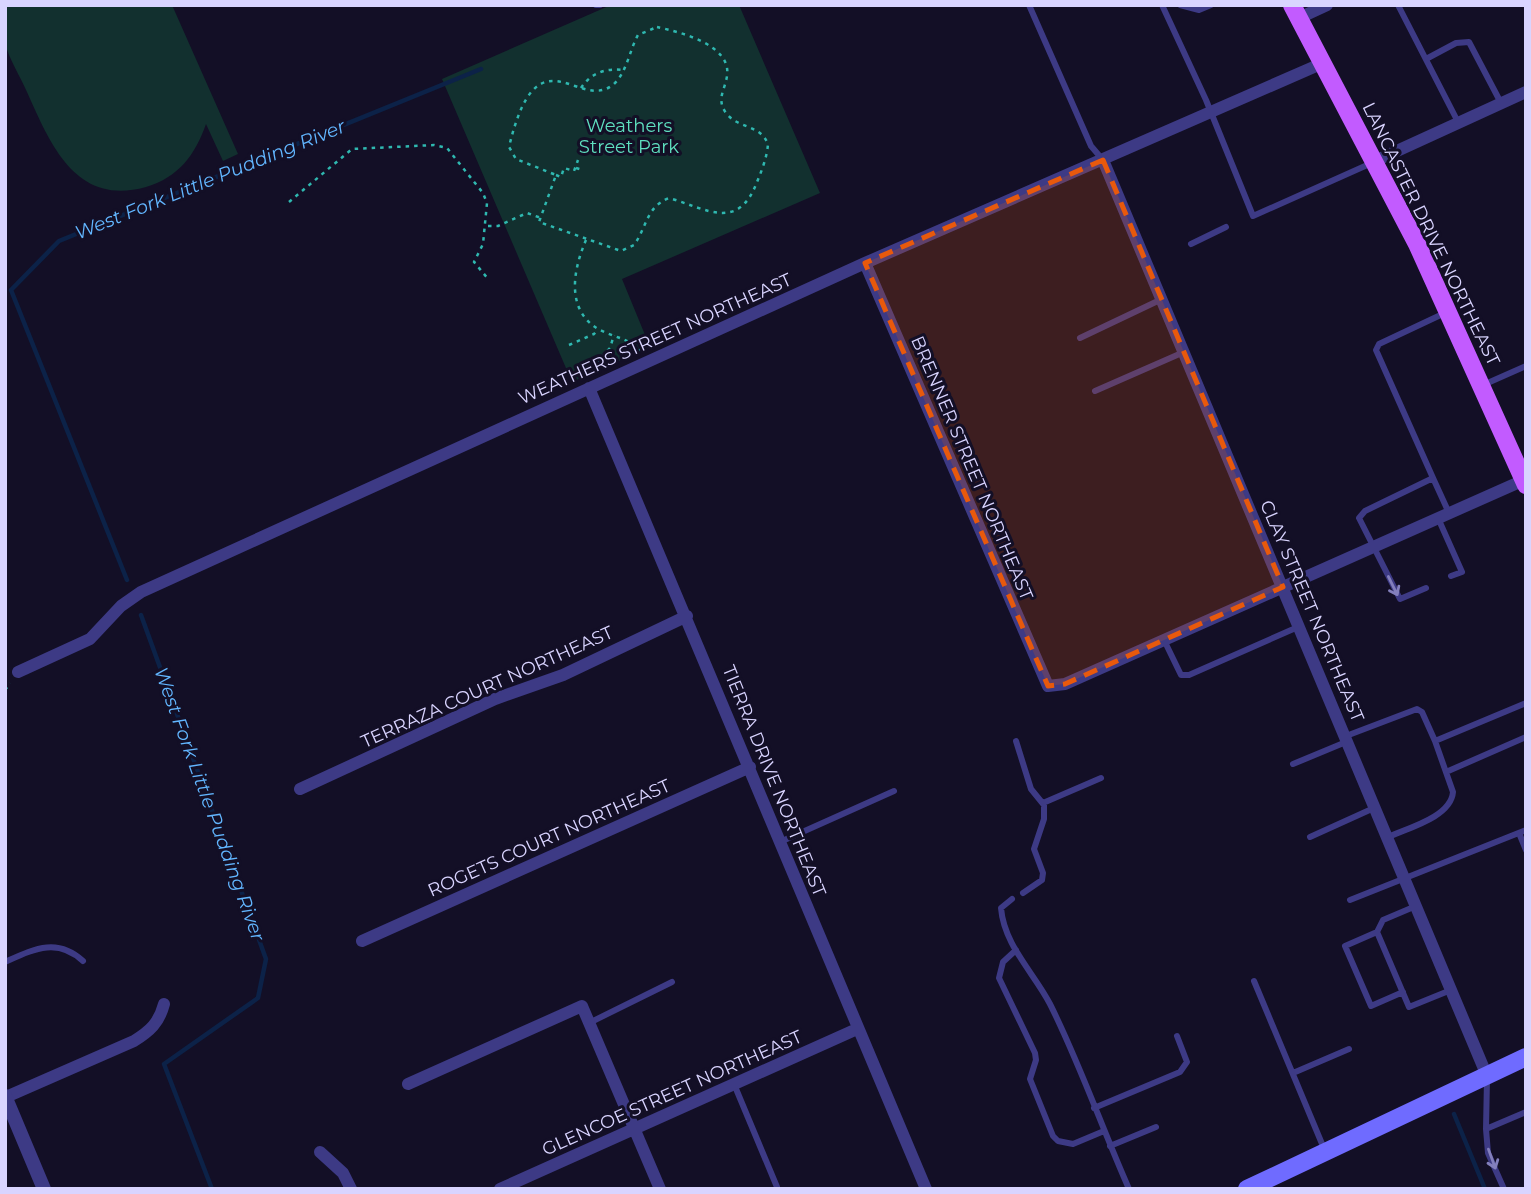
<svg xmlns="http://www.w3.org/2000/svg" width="1531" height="1194" font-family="Montserrat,sans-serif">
<rect width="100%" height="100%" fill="#130f26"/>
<path fill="#12302f" d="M 5,5 L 172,5 L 238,154 L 223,161 L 206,124 C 195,155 179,177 146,187 C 75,207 50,143 27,92 C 20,76 9,59 5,43 C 3,31 5,17 5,5 Z
M 611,5 L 739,5 L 820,193 L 622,279 L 650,347 L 572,382 L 442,79 Z"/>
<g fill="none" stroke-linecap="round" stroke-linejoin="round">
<path stroke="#0c2248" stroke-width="4.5" d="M 127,580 L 11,290 L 59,241 L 481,69
M 141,615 L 266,959 L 258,998 L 164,1064 L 212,1189
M 1454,1114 L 1485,1189"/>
<path stroke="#2fb8b0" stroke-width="2.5" stroke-dasharray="3.5 5" stroke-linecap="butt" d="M 657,27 C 680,32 732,45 727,76 C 725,90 716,99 726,113 C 738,129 760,124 768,144 C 767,157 762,170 757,182 C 738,232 707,209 669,198 C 646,207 647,227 634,245 L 621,251 L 539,222 L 556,175 L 516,159 L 509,147 C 538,25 580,116 615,83 C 627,71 630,49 638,35 Z
M 581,88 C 591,73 605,68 623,70
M 576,168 L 583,170
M 556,175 L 561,177 L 564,168 L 574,171 L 578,160
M 289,202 L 352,149 L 434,145 L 447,148 L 483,193 L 487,203 L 483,244 L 474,262 L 489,280
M 488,226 L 498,226 L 527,213 L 541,218
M 586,240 C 573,270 565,311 600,330 C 614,337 629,339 640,350
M 569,345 L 594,334 L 598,329
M 597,372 L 597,362 L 610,348 L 614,335
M 5,690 L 10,683"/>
<path stroke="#3d3a85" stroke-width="6" d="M 596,5 L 600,5
M 1029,5 L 1091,146 L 1103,160
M 1162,5 L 1206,100 L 1253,216 L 1374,162
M 1180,5 L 1199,10 L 1211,5
M 1398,5 L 1458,122
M 1426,59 L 1456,43 L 1469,42 L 1501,103
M 1191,244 L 1226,227
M 1080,338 L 1162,299
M 1483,385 L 1526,366
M 1095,391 L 1184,352
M 1433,478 L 1376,350 L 1379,344 L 1447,312
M 1438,518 L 1462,572 L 1451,576
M 1426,588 L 1400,599 L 1359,518 L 1365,511 L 1433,478 L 1449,513
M 1164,640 L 1181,675 L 1189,675 L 1298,627
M 1346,736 L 1417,709 L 1422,712 L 1435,741 L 1526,703
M 1016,741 L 1031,789 L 1044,805 L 1044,819 L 1034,849 L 1043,873 L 1042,880 L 1023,893
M 1293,764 L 1346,742
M 1446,772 L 1526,737
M 1043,803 L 1101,778
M 1519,833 L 1526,850
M 1310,837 L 1374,808
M 1388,837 C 1408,828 1451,817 1453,792 L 1435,741
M 780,842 L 894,791
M 1012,899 L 1001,908 C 1004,945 1034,973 1050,1004 C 1080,1064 1102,1128 1129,1189
M 1350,900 L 1526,830
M 1416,906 L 1383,920 L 1377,932 L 1409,1007 L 1451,990
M 1377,932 L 1345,946 L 1371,1006 L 1403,992
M 1016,950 L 1003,962 L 999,978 L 1035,1053 L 1036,1060 L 1030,1079 L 1053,1136 L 1058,1141 L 1073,1144 L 1104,1131
M 5,962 C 34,949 57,937 83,961
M 1254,981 L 1325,1151
M 589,1023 L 672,982
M 1293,1073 L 1349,1049
M 1487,1079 L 1486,1129 L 1526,1112
M 734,1084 L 777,1187
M 1094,1108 L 1180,1072 L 1187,1062 L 1177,1036
M 1486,1129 L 1488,1153 L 1504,1189
M 1110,1146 L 1156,1127"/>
<path stroke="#3d3a85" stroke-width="12" d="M 1299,18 L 1327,5
M 1103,160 L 1487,1076
M 1375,161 L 1526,92
M 865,263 L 1048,686 L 1065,684 L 1524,480
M 589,388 L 926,1189
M 18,672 L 90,639 L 121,606 L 141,592 L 865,263 L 1323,63
M 300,789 L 495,699 L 563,675 L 687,616
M 362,941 L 750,767
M 408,1084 L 582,1006 L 660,1189
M 6,1097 L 134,1041 C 150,1031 159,1023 164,1004
M 320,1152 L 343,1173 L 351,1189
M 500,1189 L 857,1029"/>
<path stroke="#3d3a85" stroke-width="14" d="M 5,1096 L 44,1189"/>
<path stroke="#6f6bff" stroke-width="18" d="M 1247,1189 L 1526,1057"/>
<path stroke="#c25bff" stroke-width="18" d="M 1292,5 L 1417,244 L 1526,485"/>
</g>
<defs><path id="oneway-shaft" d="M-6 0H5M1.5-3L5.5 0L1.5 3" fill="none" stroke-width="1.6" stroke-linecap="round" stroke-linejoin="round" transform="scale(1.75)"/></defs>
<g stroke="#837fbc">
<use href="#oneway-shaft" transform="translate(1393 586) rotate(64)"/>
<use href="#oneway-shaft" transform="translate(1492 1159) rotate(70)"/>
</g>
<path fill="#e8590c" fill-opacity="0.2" stroke="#e8590c" stroke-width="5" stroke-dasharray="14 9" stroke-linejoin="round" d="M 1103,160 L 1283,587 L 1065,684 L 1048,686 L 865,263 Z"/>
<g text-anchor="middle" stroke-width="6" stroke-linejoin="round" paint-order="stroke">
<g font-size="18" fill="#5fe0c0" stroke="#130f26">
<text x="629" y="132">Weathers<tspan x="629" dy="21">Street Park</tspan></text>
</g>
<g font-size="18" fill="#d9d4ff" stroke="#130f26">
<text transform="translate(1431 234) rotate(64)" y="6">LANCASTER DRIVE NORTHEAST</text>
<text transform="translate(655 339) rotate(-24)" y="6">WEATHERS STREET NORTHEAST</text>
<text transform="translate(972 468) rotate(67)" y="6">BRENNER STREET NORTHEAST</text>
<text transform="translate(1312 611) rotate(67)" y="6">CLAY STREET NORTHEAST</text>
<text transform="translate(487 687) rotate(-24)" y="6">TERRAZA COURT NORTHEAST</text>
<text transform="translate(774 781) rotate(68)" y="6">TIERRA DRIVE NORTHEAST</text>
<text transform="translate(549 838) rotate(-24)" y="6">ROGETS COURT NORTHEAST</text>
<text transform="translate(672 1093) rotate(-24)" y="6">GLENCOE STREET NORTHEAST</text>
</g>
<g font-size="19" font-style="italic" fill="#62b6ff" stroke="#130f26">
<text transform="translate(210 179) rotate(-22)" y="7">West Fork Little Pudding River</text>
<text transform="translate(210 804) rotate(70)" y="7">West Fork Little Pudding River</text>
</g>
</g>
<rect width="1531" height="1194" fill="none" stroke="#d9d4ff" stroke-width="14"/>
</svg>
